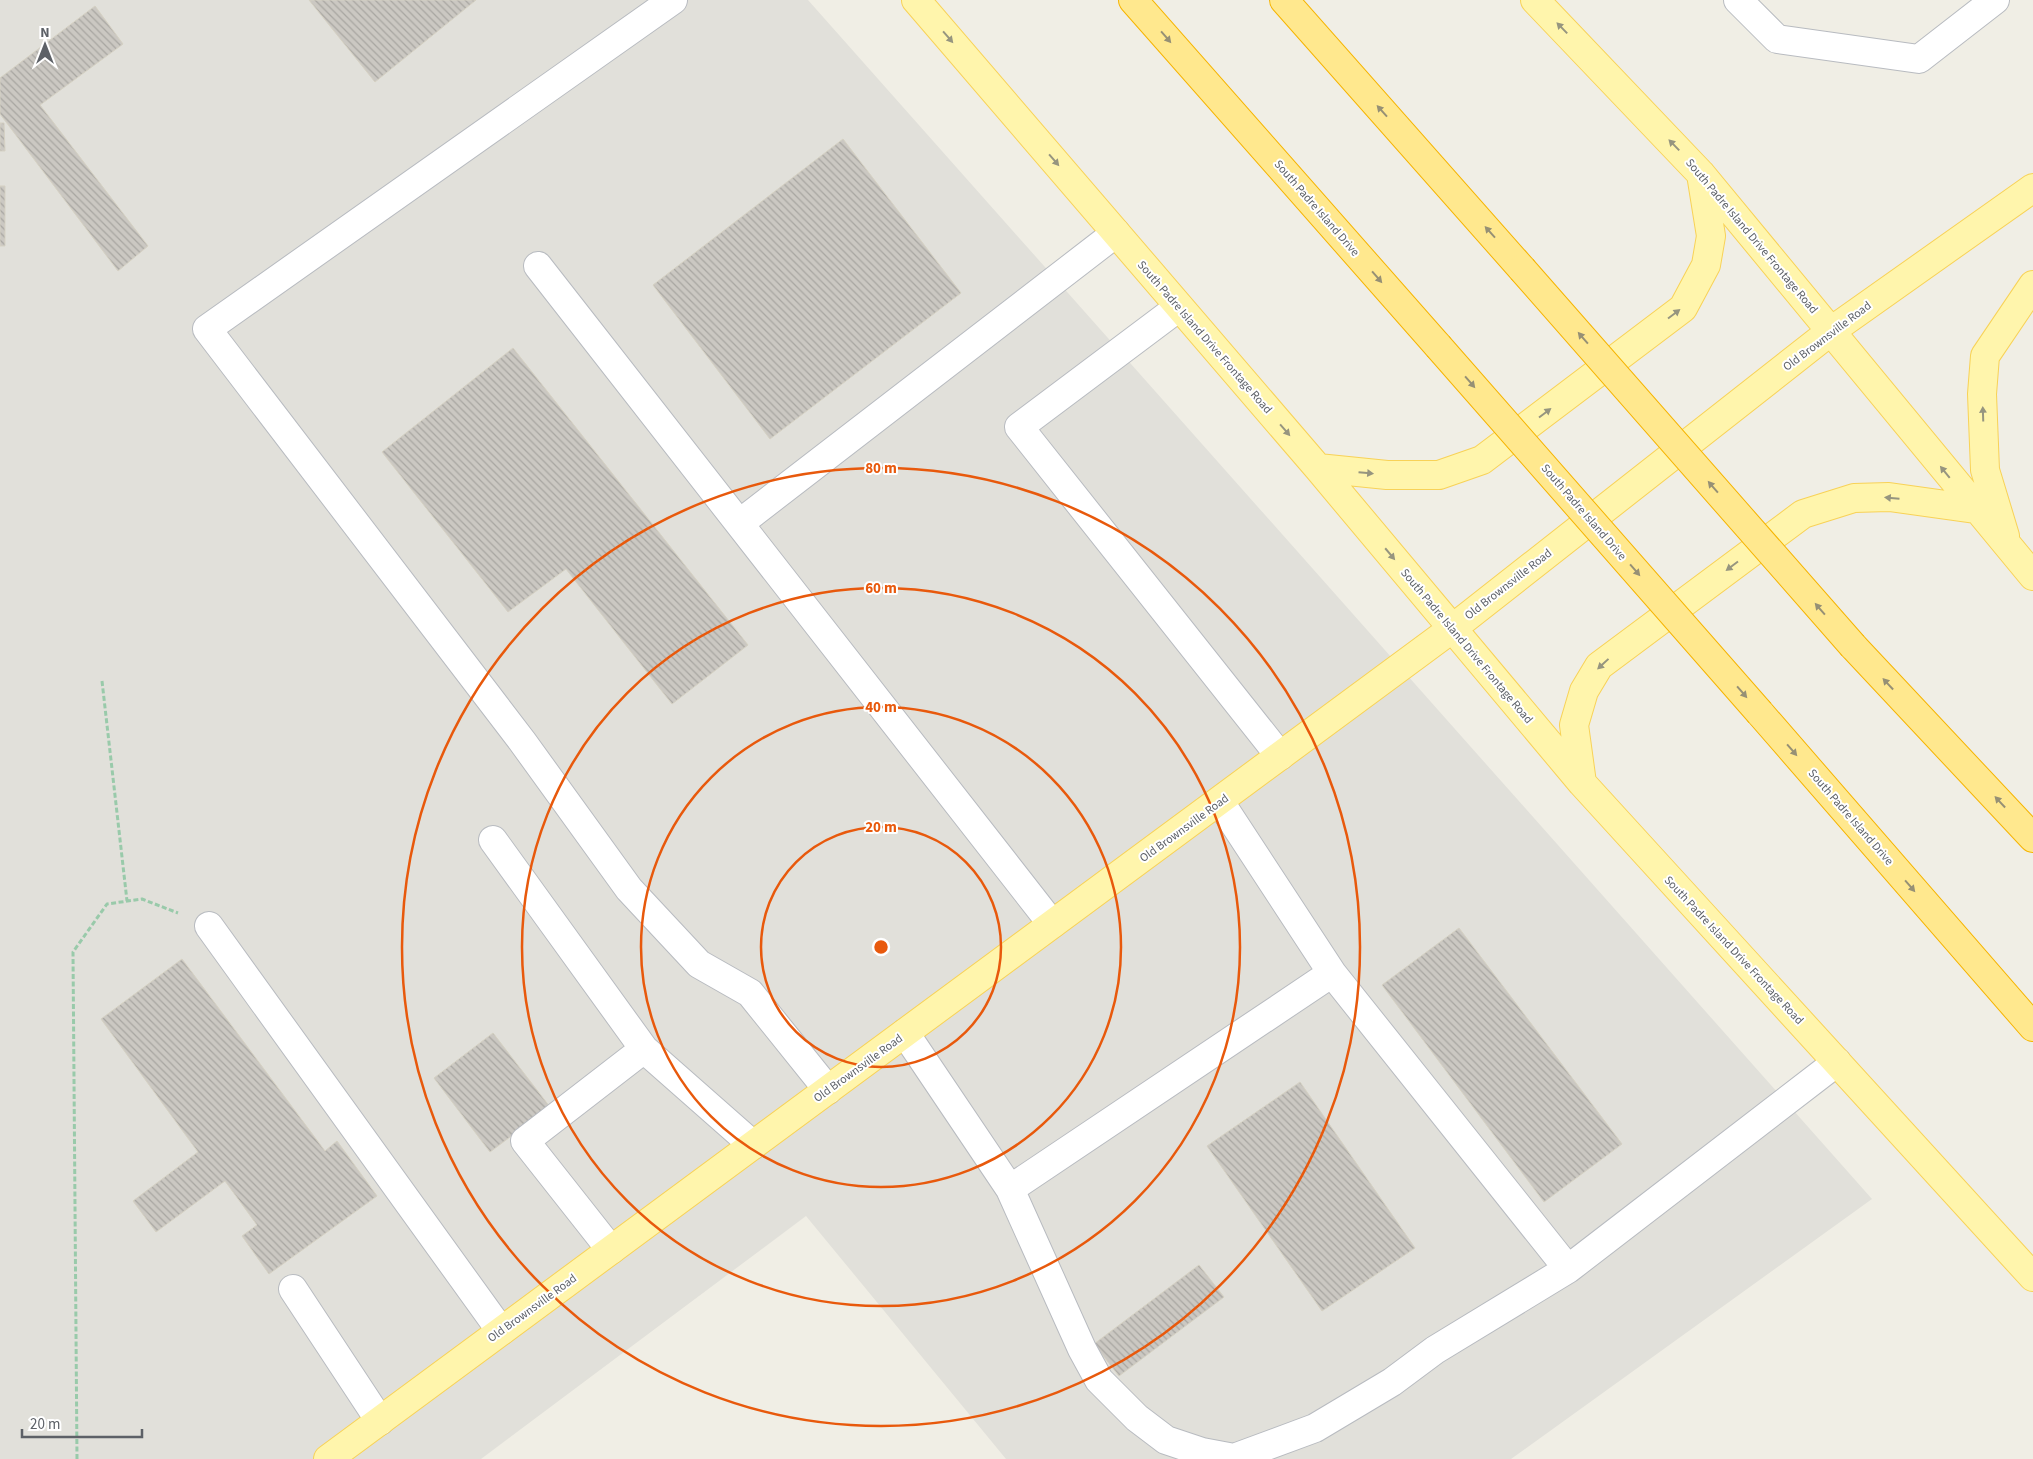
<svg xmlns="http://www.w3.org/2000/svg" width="2033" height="1459" font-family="'Source Sans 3',sans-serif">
<defs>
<pattern id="building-back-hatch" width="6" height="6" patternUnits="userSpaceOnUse" patternTransform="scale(1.25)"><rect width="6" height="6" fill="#cbc8c2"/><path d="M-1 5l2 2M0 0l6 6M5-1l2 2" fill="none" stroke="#a8a6a1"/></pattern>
</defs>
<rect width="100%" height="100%" fill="#f0eee5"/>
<path fill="#e1e0da" d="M 0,0 L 808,0 L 1872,1199 L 1511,1459 L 1006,1459 L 806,1216 L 481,1459 L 0,1459 Z"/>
<path fill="url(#building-back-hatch)" stroke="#d5d1c3" d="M 309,0 L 476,0 L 375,82 Z
M 95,6 L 123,44 L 40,105 L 148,246 L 118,271 L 0,114 L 0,78 Z
M 0,123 L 4,123 L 5,151 L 0,151 Z
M 843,139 L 961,293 L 770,439 L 653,285 Z
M 0,186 L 5,186 L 5,246 L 0,246 Z
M 513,348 L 748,645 L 672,704 L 566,569 L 508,612 L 382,452 Z
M 1459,928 L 1622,1144 L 1544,1202 L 1382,985 Z
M 182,959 L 325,1151 L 337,1141 L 377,1196 L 269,1274 L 242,1236 L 257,1225 L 225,1181 L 156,1232 L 133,1201 L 198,1152 L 101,1019 Z
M 493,1033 L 550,1107 L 490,1152 L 434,1078 Z
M 1300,1082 L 1415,1248 L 1322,1311 L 1207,1146 Z
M 1199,1265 L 1224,1297 L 1119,1376 L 1094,1344 Z"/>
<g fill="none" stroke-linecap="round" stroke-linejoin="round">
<defs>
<path id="minor" d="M 673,0 L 207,329 L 522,741 L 629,889 L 699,964 L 750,993 L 828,1090
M 1738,0 L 1777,39 L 1919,59 L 1995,0
M 538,266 L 1052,924
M 1179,307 L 1019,427 L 1280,756
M 740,523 L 1116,233
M 493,840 L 644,1049 L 753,1145
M 209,926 L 501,1331
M 1332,973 L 1568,1269 L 1837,1062
M 905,1033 L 1010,1189 L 1332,973 L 1220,802
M 1010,1189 L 1082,1349 L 1099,1380 L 1137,1418 L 1166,1440 L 1202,1452 L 1234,1458 L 1315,1428 L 1392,1382 L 1435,1350 L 1568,1269
M 611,1250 L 525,1141 L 644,1049
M 293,1289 L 380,1421"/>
<path id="major" d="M 916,0 L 1318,468 L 1582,783 L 2033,1277
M 1535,0 L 1701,174 L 2033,576
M 1318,468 L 1387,475 L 1439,475 L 1482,460 L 1683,308 L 1706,265 L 1711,236 L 1701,174
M 2005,536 L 1985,470 L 1982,394 L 1985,356 L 2033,285
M 1582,783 L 1574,725 L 1584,691 L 1599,666 L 1803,514 L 1854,498 L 1889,497 L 1975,509
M 328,1459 L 1453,628 L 1831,331 L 2033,188"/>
<path id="highway" d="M 1133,0 L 1438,346
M 1284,0 L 1522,269
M 1853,646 L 2033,838
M 1760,713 L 2033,1027"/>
</defs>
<use href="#minor" stroke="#b8bbc0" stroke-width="30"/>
<use href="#major" stroke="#f8d257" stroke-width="30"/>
<use href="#highway" stroke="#f6b400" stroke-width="30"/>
<path stroke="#99caaa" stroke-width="3" stroke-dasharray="5 2.5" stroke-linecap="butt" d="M 102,681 L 127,901
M 77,1459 L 73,952 L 107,904 L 142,899 L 178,913"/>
<use href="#minor" stroke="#fff" stroke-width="28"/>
<use href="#major" stroke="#fff5ac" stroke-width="28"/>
<use href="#highway" stroke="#ffe88e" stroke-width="28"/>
<defs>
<path id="highway-bridge" d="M 1522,269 L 1853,646
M 1438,346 L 1760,713"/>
</defs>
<use href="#highway-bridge" stroke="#f6b400" stroke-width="30" stroke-linecap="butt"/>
<use href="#highway-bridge" stroke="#ffe88e" stroke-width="28"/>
</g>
<defs><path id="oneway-solid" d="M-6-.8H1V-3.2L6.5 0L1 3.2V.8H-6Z" transform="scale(1.25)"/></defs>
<g fill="#96957f">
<use href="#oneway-solid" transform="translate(1562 28) rotate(-134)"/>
<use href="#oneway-solid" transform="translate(948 37) rotate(49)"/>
<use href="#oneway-solid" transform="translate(1674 145) rotate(-134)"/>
<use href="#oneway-solid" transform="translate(1054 160) rotate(49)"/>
<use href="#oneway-solid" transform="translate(1674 314) rotate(-37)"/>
<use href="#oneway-solid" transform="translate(1545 413) rotate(-37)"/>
<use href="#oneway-solid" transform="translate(1983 414) rotate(-92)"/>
<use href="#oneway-solid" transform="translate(1285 430) rotate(49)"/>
<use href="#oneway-solid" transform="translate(1945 472) rotate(-129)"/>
<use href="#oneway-solid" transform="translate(1366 473) rotate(5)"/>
<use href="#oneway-solid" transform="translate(1892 498) rotate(-175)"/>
<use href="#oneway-solid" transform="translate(1390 554) rotate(50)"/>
<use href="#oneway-solid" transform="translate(1732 566) rotate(143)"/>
<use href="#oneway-solid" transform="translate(1603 664) rotate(137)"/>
</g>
<g fill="#969075">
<use href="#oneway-solid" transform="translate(1166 37) rotate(49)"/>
<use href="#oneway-solid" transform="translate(1382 111) rotate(-132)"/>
<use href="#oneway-solid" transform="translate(1490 232) rotate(-132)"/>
<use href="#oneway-solid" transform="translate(1377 277) rotate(49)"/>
<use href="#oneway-solid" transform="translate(1583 338) rotate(-131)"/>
<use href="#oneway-solid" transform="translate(1470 382) rotate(49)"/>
<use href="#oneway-solid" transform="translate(1713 487) rotate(-131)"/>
<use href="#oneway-solid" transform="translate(1635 570) rotate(49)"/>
<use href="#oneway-solid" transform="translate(1820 609) rotate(-131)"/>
<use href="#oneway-solid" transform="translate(1888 684) rotate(-133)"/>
<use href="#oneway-solid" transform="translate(1742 692) rotate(49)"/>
<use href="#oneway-solid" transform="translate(1792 750) rotate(49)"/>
<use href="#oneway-solid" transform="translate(2000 802) rotate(-133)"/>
<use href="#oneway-solid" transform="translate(1910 886) rotate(49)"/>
</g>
<g fill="none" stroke="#e8590c" stroke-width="2.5">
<circle cx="881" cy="947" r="120"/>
<circle cx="881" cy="947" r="240"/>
<circle cx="881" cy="947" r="359"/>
<circle cx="881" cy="947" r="479"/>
</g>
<g text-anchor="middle" stroke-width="4" stroke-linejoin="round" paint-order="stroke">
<g font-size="12" fill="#5d6167" stroke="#fff">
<text transform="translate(1317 208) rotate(49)" y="4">South Padre Island Drive</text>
<text transform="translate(1752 236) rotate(50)" y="4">South Padre Island Drive Frontage Road</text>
<text transform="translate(1827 336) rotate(-37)" y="4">Old Brownsville Road</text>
<text transform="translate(1205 337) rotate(49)" y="4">South Padre Island Drive Frontage Road</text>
<text transform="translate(1584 512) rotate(49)" y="4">South Padre Island Drive</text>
<text transform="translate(1508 584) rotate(-38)" y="4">Old Brownsville Road</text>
<text transform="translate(1467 646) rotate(50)" y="4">South Padre Island Drive Frontage Road</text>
<text transform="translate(1851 817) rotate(49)" y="4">South Padre Island Drive</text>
<text transform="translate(1184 828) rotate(-36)" y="4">Old Brownsville Road</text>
<text transform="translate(1734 950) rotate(47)" y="4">South Padre Island Drive Frontage Road</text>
<text transform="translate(858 1068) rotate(-36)" y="4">Old Brownsville Road</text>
<text transform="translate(532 1308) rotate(-36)" y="4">Old Brownsville Road</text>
</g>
</g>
<circle cx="881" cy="947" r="8" fill="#e8590c" stroke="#fff" stroke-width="2.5"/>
<g font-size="15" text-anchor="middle" font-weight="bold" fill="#e8590c" stroke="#fff" stroke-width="4" stroke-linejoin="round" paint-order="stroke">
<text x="881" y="473">80 m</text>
<text x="881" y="593">60 m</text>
<text x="881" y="712">40 m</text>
<text x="881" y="832">20 m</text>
</g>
<g transform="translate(45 45)" stroke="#ffffff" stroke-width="4" paint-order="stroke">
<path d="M0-4L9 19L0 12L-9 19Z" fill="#5d6167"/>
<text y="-8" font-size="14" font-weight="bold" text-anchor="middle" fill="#5d6167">N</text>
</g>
<path d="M22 1429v8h120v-8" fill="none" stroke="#5d6167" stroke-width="2.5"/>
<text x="30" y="1429" font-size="15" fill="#5d6167" stroke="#ffffff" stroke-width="4" paint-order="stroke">20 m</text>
</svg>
